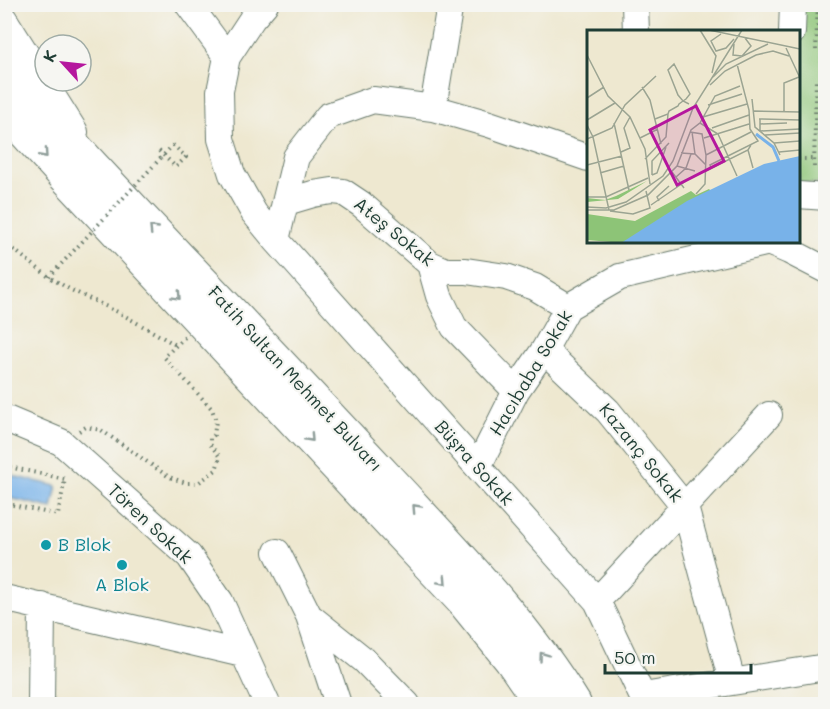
<svg xmlns="http://www.w3.org/2000/svg" width="830" height="709" font-family="Mali,sans-serif">
<rect width="100%" height="100%" fill="#f6f6f2"/>
<filter id="ink" filterUnits="userSpaceOnUse"><feTurbulence type="fractalNoise" baseFrequency=".0167" numOctaves="2"/><feDisplacementMap in="SourceGraphic" scale="12" xChannelSelector="R" yChannelSelector="G"/><feConvolveMatrix kernelMatrix="1 2 1 2 8 2 1 2 1" color-interpolation-filters="sRGB"/></filter>
<filter id="wash" filterUnits="userSpaceOnUse"><feTurbulence type="fractalNoise" baseFrequency=".008" numOctaves="4" result="noise"/><feDisplacementMap in="SourceGraphic" scale="24" xChannelSelector="R" yChannelSelector="G"/><feGaussianBlur stdDeviation="1.35" result="paint"/><feColorMatrix in="noise" values="0 0 0 0 0 0 0 0 0 0 0 0 0 0 0 0 0 1.4 0 .05"/><feComposite in="paint" operator="in"/></filter>
<g filter="url(#wash)">
<rect width="100%" height="100%" fill="#eee8d0"/>
<path fill="#8dc477" stroke="#568056" stroke-width="1.5" d="M 801,5 L 825,5 L 825,184 L 799,184 L 798,78 Z"/>
<path fill="#78b2e9" stroke="#4c788e" stroke-width="1.5" d="M 8,470 L 12,472 L 13,476 L 57,486 L 52,508 L 5,497 L 9,480 L 5,478 L 5,472 Z"/>
</g>
<g filter="url(#ink)">
<g fill="none" stroke-linecap="round" stroke-linejoin="round">
<defs>
<path id="minor" d="M 188,4 L 227,57
M 265,4 L 252,19 L 227,57 L 220,91 L 221,139 L 232,174 L 254,213 L 276,240 L 597,601 L 646,704
M 635,4 L 636,32
M 4,19 L 75,132
M 792,32 L 793,4
M 433,108 L 450,4
M 798,195 L 826,197
M 286,202 L 313,194 L 332,191 L 343,192 L 361,204 L 430,264 L 446,271 L 466,271 L 506,277 L 535,287 L 568,307
M 276,240 L 296,157 L 328,116 L 373,100 L 433,108 L 489,124 L 588,158
M 768,242 L 789,251 L 826,270
M 430,264 L 439,296 L 454,327 L 516,391
M 544,350 L 608,411 L 685,507 L 732,681
M 4,418 L 61,442 L 189,556 L 220,601 L 267,704
M 478,467 L 516,391 L 544,350 L 568,307 L 620,277 L 769,242
M 277,552 L 309,616 L 338,704
M 4,598 L 243,654
M 597,601 L 769,415
M 309,616 L 364,660 L 407,704
M 643,696 L 826,667
M 41,704 L 42,606"/>
<path id="major" d="M 4,63 C 59,133 122,196 183,261 C 255,336 326,412 397,488 C 461,557 526,624 575,704
M 4,110 L 65,177 L 463,602 L 511,661 L 541,704"/>
</defs>
<use href="#minor" stroke="#67796b" stroke-width="28"/>
<use href="#major" stroke="#67796b" stroke-width="34"/>
<path stroke="#67796b" stroke-width="4" stroke-dasharray="1.5 4.5" stroke-linecap="butt" d="M 816,50 L 818,4
M 159,151 L 176,167 L 186,157 L 173,145
M 798,159 L 815,159
M 814,167 L 816,80
M 4,242 L 49,277 L 71,290 L 118,312 L 176,345
M 79,431 L 86,427 L 101,430 L 169,477 L 186,483 L 198,483 L 208,476 L 216,470 L 220,457 L 210,444 L 210,438 L 214,435 L 216,421 L 212,409 L 164,357 L 185,337
M 4,466 L 65,479 L 58,515 L 4,503"/>
<use href="#minor" stroke="#fff" stroke-width="26"/>
<use href="#major" stroke="#fff" stroke-width="32"/>
<path stroke="#67796b" stroke-width="4" stroke-dasharray="1.5 4.5" stroke-linecap="butt" d="M 49,277 L 173,145"/>
</g>
<defs><path id="oneway-chevron" d="M-2-3.5L2.5 0L-2 3.5" fill="none" stroke-width="1.6" stroke-linecap="round" stroke-linejoin="round" transform="scale(1.5)"/></defs>
<g stroke="#8f9e9a">
<use href="#oneway-chevron" transform="translate(44 154) rotate(48)"/>
<use href="#oneway-chevron" transform="translate(153 229) rotate(-134)"/>
<use href="#oneway-chevron" transform="translate(177 296) rotate(47)"/>
<use href="#oneway-chevron" transform="translate(310 438) rotate(47)"/>
<use href="#oneway-chevron" transform="translate(416 508) rotate(-133)"/>
<use href="#oneway-chevron" transform="translate(443 581) rotate(47)"/>
<use href="#oneway-chevron" transform="translate(543 656) rotate(-126)"/>
</g>
</g>
<g fill="#0f9aa8" stroke="#f6f6f2" stroke-width="2">
<circle cx="46" cy="545" r="6"/>
<circle cx="122" cy="565" r="6"/>
</g>
<g text-anchor="middle" stroke-width="4.5" stroke-linejoin="round" paint-order="stroke">
<g font-size="18" fill="#1f3d34" stroke="#f6f6f2">
<text transform="translate(394 232) rotate(39)" y="6">Ateş Sokak</text>
<text transform="translate(531 373) rotate(-59)" y="6">Hacıbaba Sokak</text>
<text transform="translate(295 379) rotate(47)" y="6">Fatih Sultan Mehmet Bulvarı</text>
<text transform="translate(641 453) rotate(51)" y="6">Kazanç Sokak</text>
<text transform="translate(474 463) rotate(48)" y="6">Büşra Sokak</text>
<text transform="translate(150 524) rotate(43)" y="6">Tören Sokak</text>
</g>
<g font-size="18" fill="#0d838f" stroke="#f6f6f2" text-anchor="start">
<text x="58" y="551">B Blok</text>
<text x="122" y="591" text-anchor="middle">A Blok</text>
</g>
</g>
<g transform="translate(587 30)">
<rect width="213" height="213" fill="#eee8d0"/>
<path d="M 60,151 L 31,169 L 0,172 L 0,168 L 18,170 L 29,166 ZM 122,159 L 124,161 L 36,213 L 0,210 L 0,184 L 48,191 L 104,161 L 109,165 Z" fill="#8dc477"/>
<path d="M 213,126 L 213,213 L 34,213 L 100,171 L 177,134 Z" fill="#78b2e9"/>
<path fill="none" stroke="#78b2e9" stroke-width="3" d="M 169,104 L 186,117 L 192,131"/>
<path fill="none" stroke="#9ba492" stroke-width="1.5" d="M 113,0 L 129,26 L 125,43M 122,0 L 213,19M 134,4 L 124,11 L 129,21 L 139,18 L 147,9M 147,14 L 146,25 L 155,26 L 164,16 L 158,8M 199,18 L 213,48M 0,25 L 21,66 L 43,87 L 58,119 L 63,154M 126,47 L 139,34 L 181,14M 123,55 L 138,41 L 169,25 L 186,21 L 202,26M 55,57 L 63,70 L 74,114M 0,68 L 17,57M 165,69 L 168,97 L 187,113 L 193,125M 121,75 L 155,64M 167,81 L 213,82M 197,81 L 197,53 L 212,47M 116,87 L 160,74M 68,89 L 81,84 L 82,81 L 91,76 L 92,74 L 96,71 L 99,69 L 103,64 L 87,34 L 81,40 L 91,65 L 96,71 L 102,74M 172,89 L 213,90M 173,89 L 173,101 L 213,99M 0,90 L 28,73M 27,93 L 42,160M 113,93 L 128,66 L 153,56M 173,94 L 200,93M 0,95 L 6,107 L 22,180M 125,98 L 162,85M 103,102 L 115,104 L 119,125 L 118,154 L 109,164M 105,102 L 108,124M 178,105 L 213,103M 53,108 L 71,99M 117,108 L 162,94M 0,109 L 25,98 L 38,75 L 69,46M 187,113 L 213,111M 161,120 L 166,138M 34,122 L 43,118 L 37,98 L 43,87M 192,122 L 213,120M 94,123 L 108,124 L 119,135M 119,125 L 164,102M 58,129 L 79,107 L 81,84M 0,135 L 35,126M 90,136 L 108,141M 124,138 L 123,135 L 171,111 L 163,99 L 162,80 L 150,34M 119,141 L 161,120 L 164,115M 85,142 L 97,158M 13,143 L 37,136M 65,145 L 65,131 L 82,113M 65,145 L 70,143 L 79,117M 89,147 L 99,138 L 104,124M 0,167 L 19,167 L 61,148M 72,171 L 70,167 L 82,156M 64,175 L 99,151M 0,177 L 19,178 L 39,172 L 76,146 L 86,131 L 106,78 L 155,0M 0,180 L 27,180 L 61,165 L 90,136 L 104,100 L 113,93 L 131,104 L 150,146M 23,181 L 46,184 L 63,178 L 59,161"/>
<path fill="#b5179e" fill-opacity="0.15" stroke="#b5179e" stroke-width="3" d="M 109,76 L 137,131 L 90,155 L 63,100 Z"/>
<rect width="213" height="213" fill="none" stroke="#1f3d34" stroke-width="3"/>
</g>
<rect width="830" height="709" fill="none" stroke="#f6f6f2" stroke-width="24"/>
<g transform="translate(63 63) rotate(297)"><circle r="28" fill="#f6f6f2" stroke="#a0aca6" stroke-width="1.5"/>
<path d="M0-4.5L10 22L0 15L-10 22Z" fill="#b5179e"/>
<text y="-9" font-size="16" font-weight="bold" text-anchor="middle" fill="#1f3d34">K</text>
</g>
<path d="M605 664v9h146v-9" fill="none" stroke="#1f3d34" stroke-width="3"/>
<text x="614" y="664" font-size="18" fill="#1f3d34" stroke="#f6f6f2" stroke-width="4.5" paint-order="stroke">50 m</text>
</svg>
